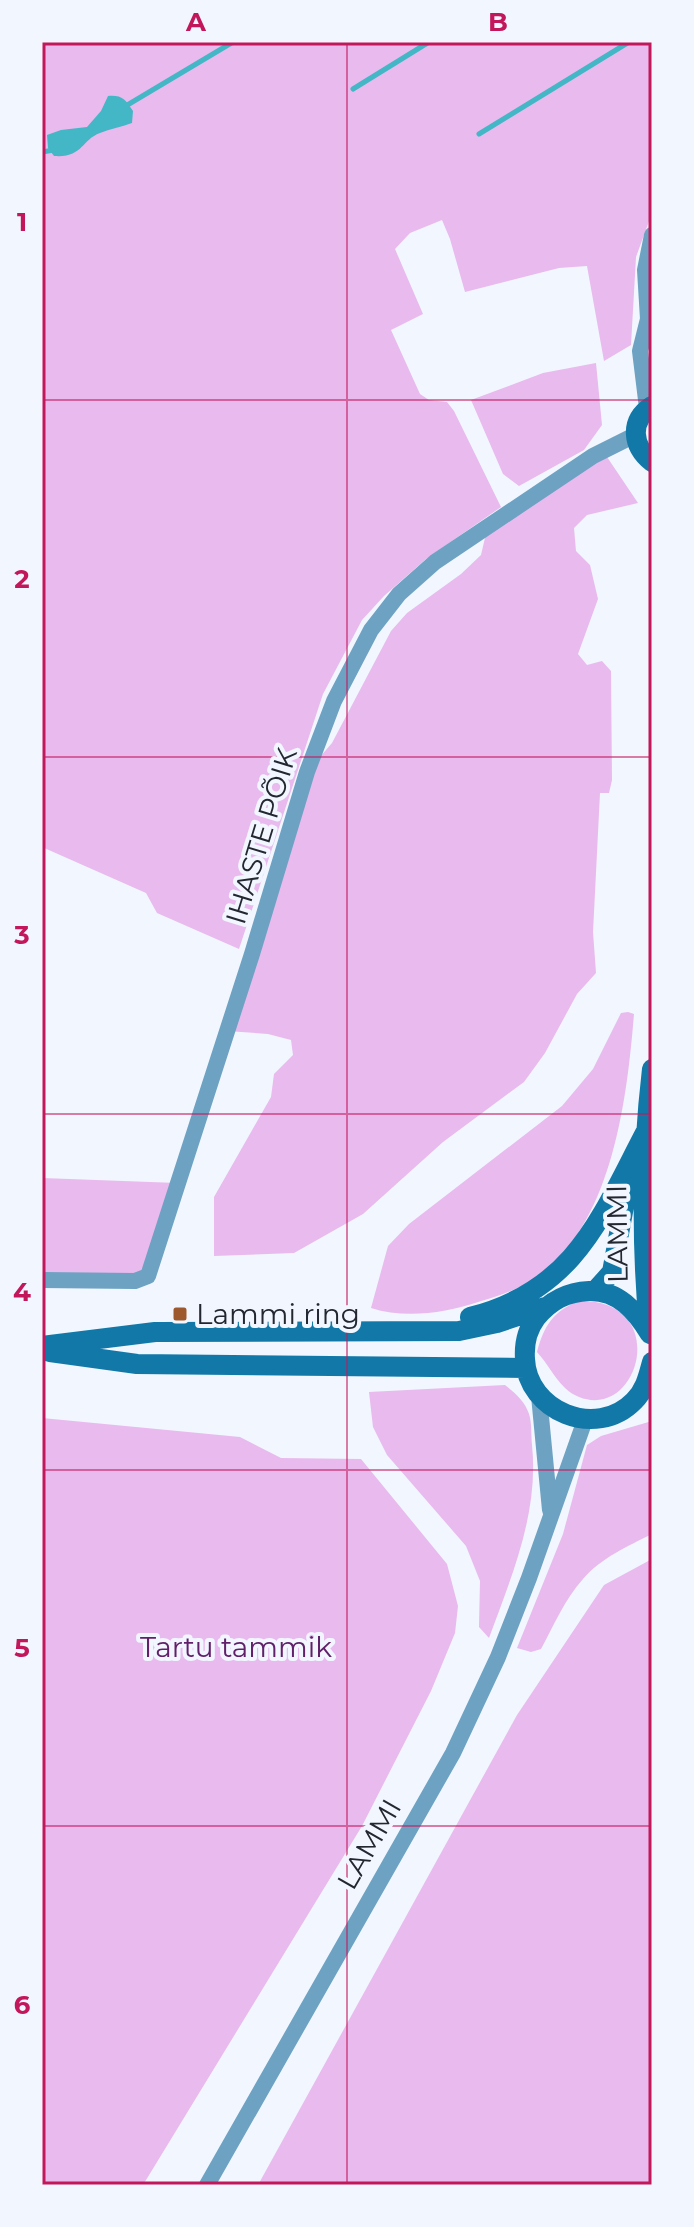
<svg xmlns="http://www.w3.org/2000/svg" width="694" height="2227" font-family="Montserrat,sans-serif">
<rect width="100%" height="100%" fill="#f1f6ff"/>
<path fill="#e8baed" d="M 42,42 L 652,42 L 652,213 L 636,257 L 631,345 L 604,361 L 587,266 L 559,268 L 465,292 L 450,239 L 442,220 L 410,233 L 395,249 L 423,314 L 391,330 L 420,394 L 429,400 L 447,402 L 454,411 L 501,507 L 426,559 L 384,596 L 362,620 L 323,694 L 239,949 L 157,913 L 146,893 L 42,847 Z
M 596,363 L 602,425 L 584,450 L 519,486 L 503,474 L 471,400 L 543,373 Z
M 603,451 L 638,503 L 587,515 L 574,528 L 576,551 L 590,565 L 598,599 L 578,654 L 587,665 L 602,661 L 611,671 L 612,780 L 609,793 L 600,793 L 593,932 L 596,973 L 577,994 L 545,1053 L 524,1082 L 443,1142 L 363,1214 L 294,1253 L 214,1256 L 214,1197 L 271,1097 L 274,1074 L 293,1055 L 291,1040 L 268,1034 L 227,1031 L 307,772 L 332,743 L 391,631 L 407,613 L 461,574 L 481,555 L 488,525 Z
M 628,1012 L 634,1014 C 627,1100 612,1227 534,1279 C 517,1290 498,1296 478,1302 C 445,1313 405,1319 371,1308 L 388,1246 L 409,1224 L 562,1106 L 593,1069 L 621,1013 Z
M 42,1178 L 177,1183 L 148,1276 L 42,1280 Z
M 579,1301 C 672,1299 640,1421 579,1397 C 559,1389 551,1367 537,1352 C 544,1326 553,1311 579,1301 Z
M 505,1385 C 515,1393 525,1401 529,1414 C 532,1423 531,1435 532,1445 C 539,1513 512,1575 489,1638 L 479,1627 L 480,1581 L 466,1546 L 387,1455 L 373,1427 L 369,1392 Z
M 42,1418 L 240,1437 L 281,1458 L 361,1459 L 447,1564 L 458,1606 L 455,1633 L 431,1691 L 362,1826 L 143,2185 L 42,2185 Z
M 652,1421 L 652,1534 C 628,1546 601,1558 583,1579 C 565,1599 554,1625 541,1649 L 531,1652 L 517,1648 L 563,1534 L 587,1445 L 601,1436 Z
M 652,1559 L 652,2185 L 258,2185 L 517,1715 L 604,1585 Z"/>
<path fill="#43b7c6" d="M 108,96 C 122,95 125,99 133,111 L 132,123 C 121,127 110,129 100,133 C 81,140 83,158 54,156 L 48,148 L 47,135 L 61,130 L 87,127 L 101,111 Z"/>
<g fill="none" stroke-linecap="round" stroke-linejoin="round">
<path stroke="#43b7c6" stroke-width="5" d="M 353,89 L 429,42
M 124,107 L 233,42
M 479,134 L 629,42
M 42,152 L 54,150"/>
<path stroke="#6da2c2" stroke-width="16" d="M 647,408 L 640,351 L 648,319 L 645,270 L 652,235
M 42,1280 L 135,1281 L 148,1276 L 252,954 L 307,772 L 334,701 L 371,630 L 399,594 L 435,562 L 593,456 L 635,435
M 539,1396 L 550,1510
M 207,2185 L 453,1753 L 498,1657 L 529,1578 L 585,1420"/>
<path stroke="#1278a7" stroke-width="20" d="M 652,406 C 629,421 632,446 652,462
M 595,1291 L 612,1272 L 629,1179
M 470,1317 C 574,1291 600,1219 645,1133
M 649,1327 C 641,1241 642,1155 652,1069
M 650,1334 C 636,1311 618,1290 589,1291 C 566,1292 550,1301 536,1318 C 527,1330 524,1344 525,1359 C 527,1411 596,1440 634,1401 C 645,1390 648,1377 652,1362
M 42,1346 L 155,1332 L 459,1331 L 497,1323 L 545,1307
M 50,1352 L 137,1364 L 525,1368"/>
</g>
<path fill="none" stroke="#c2185b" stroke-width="2" stroke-opacity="0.55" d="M 347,42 L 347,2185M 42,400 L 652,400M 42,757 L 652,757M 42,1114 L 652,1114M 42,1470 L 652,1470M 42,1826 L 652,1826"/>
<rect fill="#9e582d" stroke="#f1f6ff" stroke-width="3" x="172" y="1306" width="16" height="16" rx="4"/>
<g text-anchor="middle" stroke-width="8" stroke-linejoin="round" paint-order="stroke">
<g font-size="28" fill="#232730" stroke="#f1f6ff">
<text transform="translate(261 836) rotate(-73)" y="10">IHASTE PÕIK</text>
<text transform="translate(617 1234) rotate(-91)" y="10">LAMMI</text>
<text transform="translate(369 1844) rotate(-60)" y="10">LAMMI</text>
</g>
<g font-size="28" fill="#232730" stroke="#f1f6ff" text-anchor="start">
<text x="196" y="1324">Lammi ring</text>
</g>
<g font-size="28" fill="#612069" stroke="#f1f6ff">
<text x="236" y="1657">Tartu tammik</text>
</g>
</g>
<rect width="694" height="2227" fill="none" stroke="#f1f6ff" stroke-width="88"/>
<rect x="44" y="44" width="606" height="2139" fill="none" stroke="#c2185b" stroke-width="3"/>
<g font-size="26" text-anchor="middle" font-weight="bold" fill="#c2185b">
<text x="196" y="31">A</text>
<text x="498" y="31">B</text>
<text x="22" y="231">1</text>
<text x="22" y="588">2</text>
<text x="22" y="944">3</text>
<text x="22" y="1301">4</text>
<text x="22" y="1657">5</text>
<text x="22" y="2014">6</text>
</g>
</svg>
